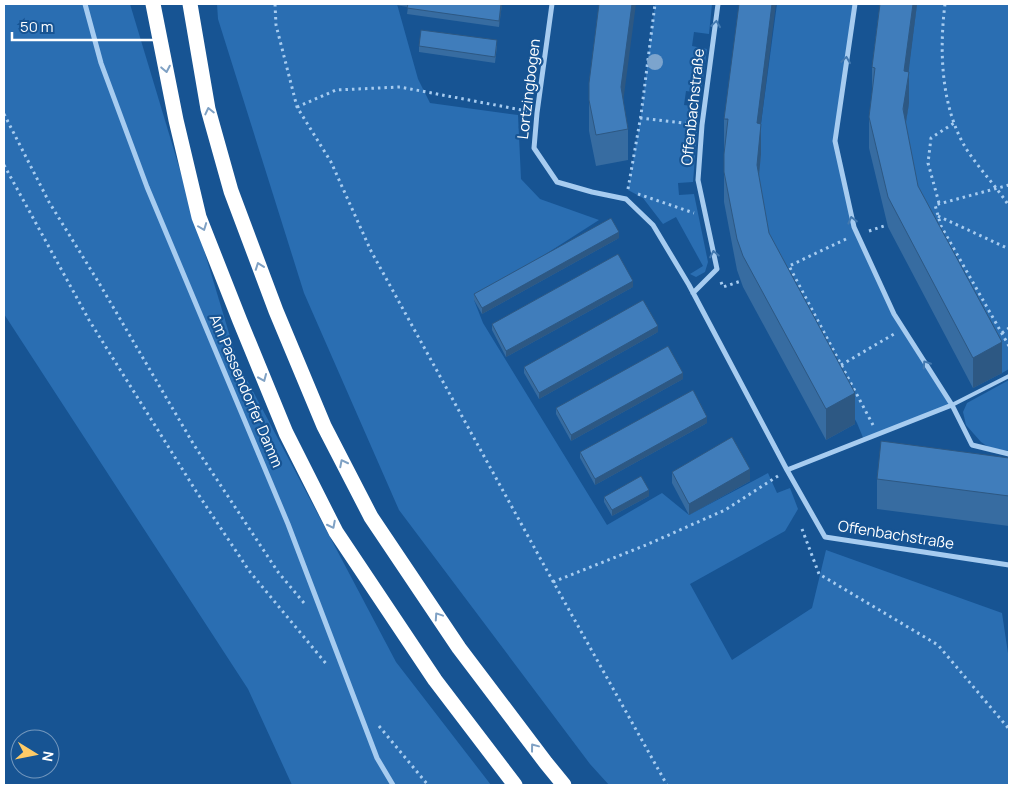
<svg xmlns="http://www.w3.org/2000/svg" width="1013" height="789" font-family="Manrope,sans-serif">
<rect width="100%" height="100%" fill="#175493"/>
<path fill="#2a6eb2" d="M 4,4 L 130,4 L 238,363 L 396,662 L 491,785 L 292,785 L 248,689 L 4,314 Z
M 217,4 L 397,4 L 418,79 L 430,103 L 518,115 L 521,179 L 540,199 L 599,220 L 474,300 L 483,323 L 607,525 L 662,493 L 689,515 L 768,473 L 777,493 L 790,488 L 798,509 L 785,531 L 690,584 L 732,660 L 812,608 L 826,550 L 1002,613 L 1009,660 L 1009,785 L 609,785 L 590,764 L 399,510 L 304,293 L 218,19 Z
M 655,4 L 712,4 L 709,34 L 694,32 L 692,46 L 707,49 L 701,93 L 686,91 L 684,105 L 699,107 L 693,182 L 678,183 L 679,195 L 694,194 L 708,262 L 705,272 L 696,277 L 690,274 L 703,266 L 676,217 L 663,224 L 643,198 L 628,190 L 641,115 Z
M 777,4 L 855,4 L 835,141 L 854,227 L 894,314 L 952,405 L 864,440 L 857,423 L 773,270 L 757,192 L 757,153 Z
M 917,4 L 1009,4 L 1009,369 L 1002,373 L 918,217 L 903,140 L 909,103 L 904,102 Z
M 1009,380 L 1009,451 L 990,448 L 981,442 L 966,425 L 963,412 L 967,403 Z"/>
<g fill="none" stroke-linecap="round" stroke-linejoin="round">
<path stroke="#a7ccf0" stroke-width="3" stroke-dasharray="2.5 4" stroke-linecap="butt" d="M 275,4 L 276,25 L 297,107 L 331,162 L 371,251 L 545,567 L 667,785
M 945,4 C 939,51 941,109 967,150 C 980,170 997,187 1009,206
M 297,107 L 336,90 L 400,87 L 527,111
M 4,114 L 49,202 L 99,283 L 194,445 L 278,572 L 304,603
M 640,118 L 691,124
M 4,165 L 89,320 L 196,491 L 250,572 L 328,666
M 1009,185 L 935,205 L 941,226 L 1009,346
M 628,189 L 641,115 L 655,4
M 638,194 L 694,213
M 939,203 L 928,163 L 931,138 L 954,123
M 938,216 L 1009,249
M 869,231 L 887,225
M 846,239 L 789,266 L 873,425
M 721,282 L 723,287 L 741,281
M 1002,333 L 1009,328
M 841,365 L 894,334
M 802,529 L 819,574 L 938,645 L 1009,729
M 553,582 L 646,545 L 725,510 L 778,476
M 379,726 L 428,785"/>
<path stroke="#a7ccf0" stroke-width="4" d="M 952,405 L 1009,376"/>
<path stroke="#a7ccf0" stroke-width="5" d="M 85,4 L 101,63 L 147,187 L 288,524 L 377,758 L 393,785
M 552,4 L 537,113 L 534,148 L 557,182 L 592,192 L 626,199 L 653,225 L 689,285 L 787,470 L 825,537 L 1009,565
M 855,4 L 835,141 L 854,227 L 894,314 L 952,405 L 972,445 L 1009,454
M 693,293 L 717,269 L 698,180 L 702,125 L 718,4
M 787,470 L 952,405"/>
<path stroke="#fff" stroke-width="15" d="M 153,4 L 176,120 L 199,217 L 240,321 L 286,433 L 336,532 L 435,680 L 515,785
M 190,4 L 208,109 L 231,191 L 276,311 L 324,426 L 371,517 L 459,648 L 546,763 L 564,785"/>
</g>
<circle fill="#7ca4cd" cx="655" cy="62" r="8"/>
<path fill="#376ca1" d="M 389,4 L 502,4 L 499,27 L 407,14 L 408,7 Z
M 880,4 L 917,4 L 908,72 L 909,103 L 906,123 L 918,186 L 1002,373 L 973,388 L 888,227 L 869,148 L 869,117 L 872,96 L 872,67 Z
M 419,46 L 497,46 L 495,63 L 419,52 Z
M 589,83 L 623,101 L 628,129 L 628,160 L 596,166 L 589,131 Z
M 724,119 L 761,124 L 761,154 L 759,176 L 769,233 L 855,424 L 826,440 L 743,287 L 737,270 L 724,202 Z
M 619,238 L 482,314 L 474,300 L 474,294 Z
M 633,287 L 506,357 L 492,330 L 492,324 Z
M 658,332 L 539,399 L 524,373 L 524,367 Z
M 683,379 L 571,441 L 556,414 L 556,408 Z
M 707,423 L 595,485 L 580,458 L 580,452 Z
M 1009,458 L 1009,526 L 877,509 L 877,479 Z
M 672,472 L 750,481 L 689,515 L 672,483 Z
M 649,496 L 612,516 L 604,502 L 604,497 Z"/>
<path fill="#2d5883" d="M 501,4 L 502,4 L 499,27 L 499,21 Z
M 632,4 L 636,4 L 621,118 L 621,87 Z
M 772,4 L 776,4 L 761,124 L 761,154 L 757,196 L 757,123 Z
M 913,4 L 917,4 L 905,101 L 909,72 L 909,103 L 903,140 L 904,71 Z
M 619,232 L 619,238 L 482,314 L 482,308 Z
M 633,281 L 633,287 L 506,357 L 506,351 Z
M 658,326 L 658,332 L 539,399 L 539,393 Z
M 1002,342 L 1002,373 L 973,388 L 973,358 Z
M 683,373 L 683,379 L 571,441 L 571,435 Z
M 855,393 L 855,424 L 826,440 L 826,409 Z
M 707,417 L 707,423 L 595,485 L 595,479 Z
M 750,469 L 750,481 L 689,515 L 689,504 Z
M 649,490 L 649,496 L 612,516 L 612,510 Z"/>
<path fill="#407dbb" stroke="#2d5883" d="M 408,4 L 501,4 L 499,21 L 407,8 Z
M 599,4 L 632,4 L 621,87 L 628,129 L 596,135 L 589,100 L 589,83 Z
M 739,4 L 772,4 L 757,123 L 761,124 L 757,165 L 769,233 L 855,393 L 826,409 L 743,256 L 737,239 L 724,172 L 724,154 L 728,119 L 724,119 Z
M 880,4 L 913,4 L 904,71 L 909,72 L 903,109 L 918,186 L 1002,342 L 973,358 L 888,197 L 869,117 L 875,68 L 872,67 Z
M 421,30 L 497,40 L 495,57 L 419,46 Z
M 611,218 L 619,232 L 482,308 L 474,294 Z
M 618,254 L 633,281 L 506,351 L 492,324 Z
M 643,300 L 658,326 L 539,393 L 524,367 Z
M 668,346 L 683,373 L 571,435 L 556,408 Z
M 693,390 L 707,417 L 595,479 L 580,452 Z
M 732,437 L 750,469 L 689,504 L 672,472 Z
M 881,441 L 1009,458 L 1009,496 L 877,479 Z
M 641,476 L 649,490 L 612,510 L 604,497 Z"/>
<defs><path id="oneway-chevron" d="M-2-3.5L2.5 0L-2 3.5" fill="none" stroke-width="1.6" stroke-linecap="round" stroke-linejoin="round" transform="scale(1.25)"/></defs>
<g stroke="#4278af">
<use href="#oneway-chevron" transform="translate(716 24) rotate(-82)"/>
<use href="#oneway-chevron" transform="translate(846 60) rotate(-82)"/>
<use href="#oneway-chevron" transform="translate(852 220) rotate(-104)"/>
<use href="#oneway-chevron" transform="translate(714 254) rotate(-101)"/>
<use href="#oneway-chevron" transform="translate(926 364) rotate(-123)"/>
</g>
<g stroke="#7fa1c4">
<use href="#oneway-chevron" transform="translate(166 69) rotate(79)"/>
<use href="#oneway-chevron" transform="translate(209 111) rotate(-103)"/>
<use href="#oneway-chevron" transform="translate(203 227) rotate(69)"/>
<use href="#oneway-chevron" transform="translate(259 266) rotate(-110)"/>
<use href="#oneway-chevron" transform="translate(263 378) rotate(67)"/>
<use href="#oneway-chevron" transform="translate(343 463) rotate(-117)"/>
<use href="#oneway-chevron" transform="translate(332 525) rotate(63)"/>
<use href="#oneway-chevron" transform="translate(438 616) rotate(-124)"/>
<use href="#oneway-chevron" transform="translate(534 747) rotate(-127)"/>
</g>
<g text-anchor="middle" stroke-width="4.5" stroke-linejoin="round" paint-order="stroke">
<g font-size="15" fill="#fff" stroke="#175493">
<text transform="translate(529 89) rotate(-83)" y="5">Lortzingbogen</text>
<text transform="translate(693 107) rotate(-84)" y="5">Offenbachstraße</text>
<text transform="translate(246 391) rotate(67)" y="5">Am Passendorfer Damm</text>
<text transform="translate(896 535) rotate(9)" y="5">Offenbachstraße</text>
</g>
</g>
<rect width="1013" height="789" fill="none" stroke="#ffffff" stroke-width="10"/>
<g transform="translate(35 754) rotate(100)"><circle r="24" fill="#175493" stroke="#7498be"/>
<path d="M0-4L9 19L0 12L-9 19Z" fill="#ffcb67"/>
<text y="-8" font-size="14" font-weight="bold" text-anchor="middle" fill="#ffffff">N</text>
</g>
<path d="M12 32v8h144v-8" fill="none" stroke="#ffffff" stroke-width="2.5"/>
<text x="20" y="32" font-size="15" fill="#ffffff" stroke="#175493" stroke-width="4" paint-order="stroke">50 m</text>
</svg>
